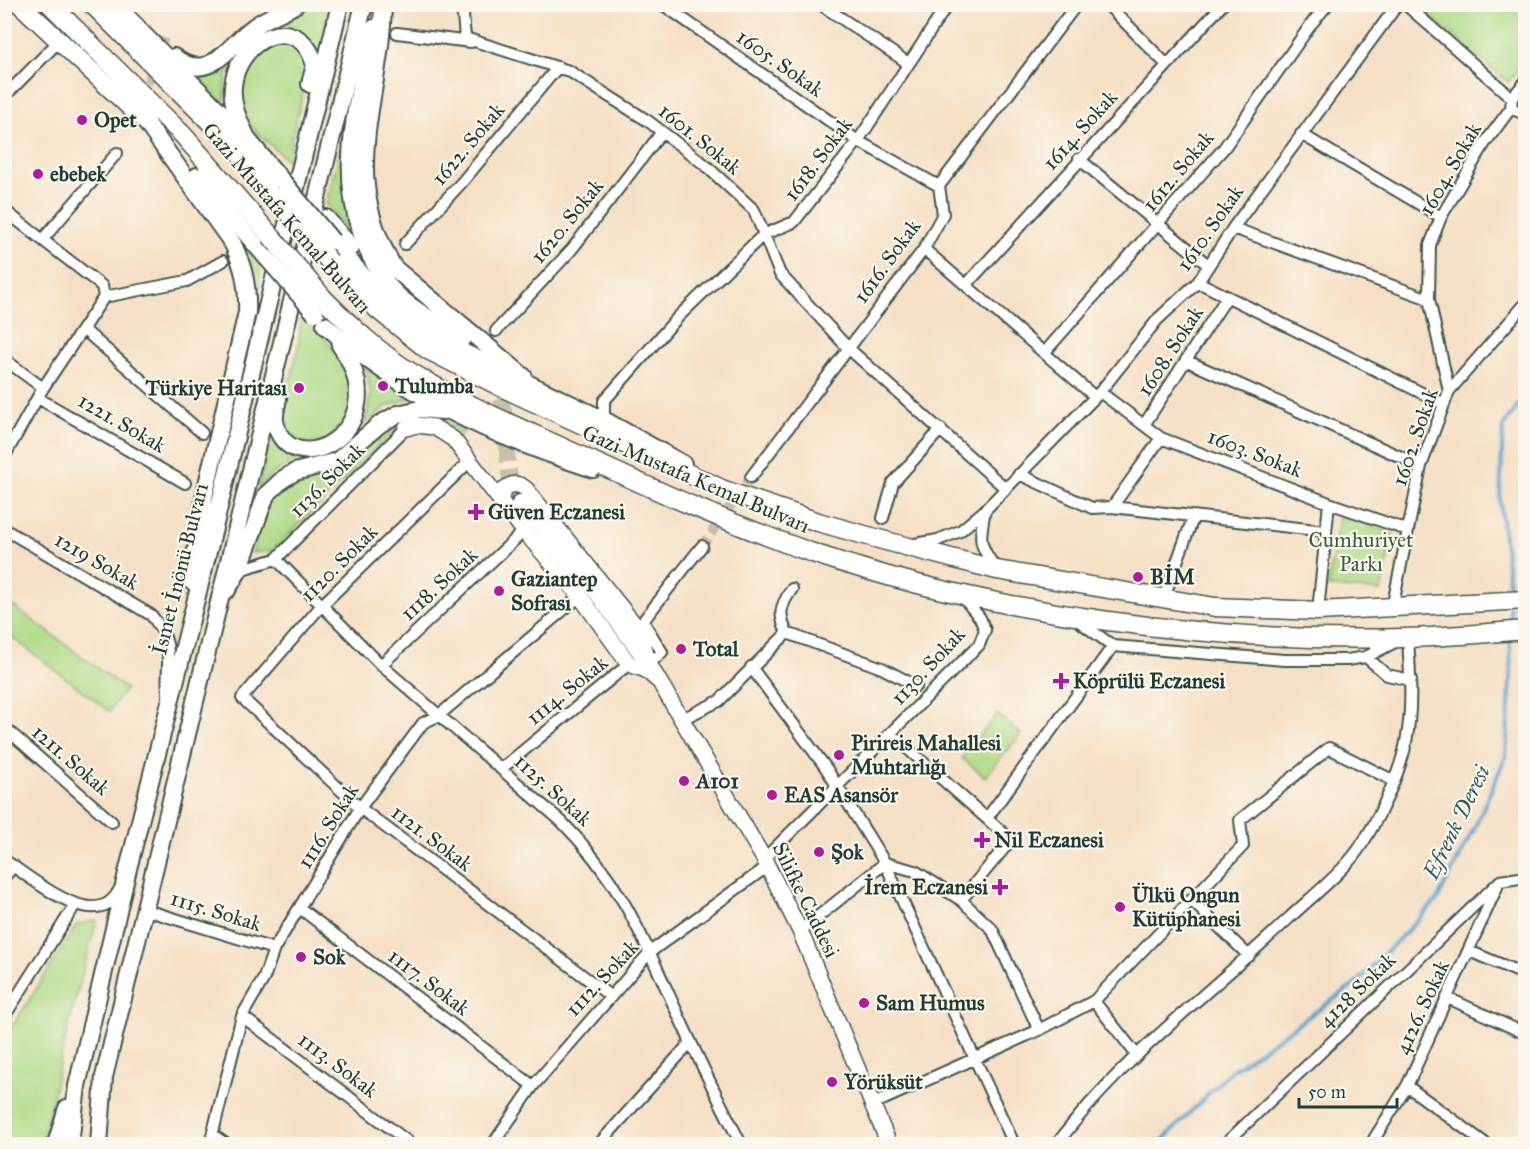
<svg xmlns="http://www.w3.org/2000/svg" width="1530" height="1149" font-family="'IM FELL Great Primer',serif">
<rect width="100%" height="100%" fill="#fbf7ec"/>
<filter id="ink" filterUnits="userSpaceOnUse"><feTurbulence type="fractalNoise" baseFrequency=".0167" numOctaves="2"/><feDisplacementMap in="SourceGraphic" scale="12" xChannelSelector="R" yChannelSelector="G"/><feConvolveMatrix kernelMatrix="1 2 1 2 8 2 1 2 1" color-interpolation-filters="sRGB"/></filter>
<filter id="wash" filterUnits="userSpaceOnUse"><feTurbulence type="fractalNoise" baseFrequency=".008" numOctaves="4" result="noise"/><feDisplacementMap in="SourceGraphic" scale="24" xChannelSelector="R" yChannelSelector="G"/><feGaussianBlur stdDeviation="1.35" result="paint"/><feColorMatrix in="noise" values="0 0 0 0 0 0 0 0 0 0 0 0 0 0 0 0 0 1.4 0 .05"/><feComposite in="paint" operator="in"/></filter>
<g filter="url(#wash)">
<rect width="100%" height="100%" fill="#f5e0c5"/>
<path fill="#afda86" stroke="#678c5d" stroke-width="1.5" d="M 311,5 L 331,5 L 319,52 L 294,29 L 278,25 Z
M 1417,5 L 1525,5 L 1525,62 L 1508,82 Z
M 276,38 L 302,49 L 309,70 L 292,136 L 290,163 L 250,126 L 239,104 L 241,70 L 249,55 Z
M 231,62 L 225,85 L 225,108 L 195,74 L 212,72 Z
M 344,135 L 344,155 L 366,255 L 326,203 Z
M 239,239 C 264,257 263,271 257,298 L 253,269 Z
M 301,320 L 315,327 L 348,367 L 352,410 L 328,441 L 303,443 L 288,432 L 283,421 L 285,401 L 298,349 Z
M 365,364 L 413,397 L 387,406 L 364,424 L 371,394 Z
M 435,416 L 465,431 L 459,435 L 458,441 L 402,423 L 272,551 L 252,553 L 265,505 L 284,484 L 345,464 L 363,450 L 393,418 Z
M 271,436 L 285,453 L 310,461 C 286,462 269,472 257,492 Z
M 1340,514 L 1393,534 L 1381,591 L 1327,587 Z
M 5,600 L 126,689 L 109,711 L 5,632 Z
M 997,714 L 1021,734 L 985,777 L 962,758 Z
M 97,920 L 68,1026 L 42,1144 L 5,1144 L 5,1038 L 77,925 Z"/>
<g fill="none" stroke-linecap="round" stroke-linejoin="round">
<path stroke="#56a3cf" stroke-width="4" d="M 1510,595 L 1500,500 L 1503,427 L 1526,393
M 1510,606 L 1510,625
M 1159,1144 L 1231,1071 L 1354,985 L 1437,900 L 1474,829 L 1506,756 L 1511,672 L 1510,636"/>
</g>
</g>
<g filter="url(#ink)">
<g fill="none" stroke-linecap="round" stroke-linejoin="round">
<path stroke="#cabfa8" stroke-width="10" stroke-dasharray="10 5" stroke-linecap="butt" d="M 132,126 L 164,38
M 702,546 L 751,477"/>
<path stroke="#cabfa8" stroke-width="16" stroke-dasharray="16 8" stroke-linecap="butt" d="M 462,339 C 485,360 501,386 505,418 C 509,451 503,472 520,503"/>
<defs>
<path id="street" d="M 462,4 L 465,38 L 569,71 L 648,121 L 704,164 L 754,210 L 780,274 L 847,347 L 1004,487
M 662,4 L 858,141 L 939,186
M 820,4 L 908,63
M 1107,4 L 1166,64
M 1405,4 L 1512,98
M 397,33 L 471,42
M 4,97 L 59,41
M 1511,108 L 1526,115
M 1301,134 L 1441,217
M 1079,159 L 1208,265
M 4,210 L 102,286 L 104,297
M 1233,228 L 1429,299
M 43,239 L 117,153
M 405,244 L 463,181 L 558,67
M 924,249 L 1095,397
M 1198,282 L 1444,404
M 967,284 L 1223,4
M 104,297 L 187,281 L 223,261
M 83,329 L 202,433
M 496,331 L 572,249 L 662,132
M 1045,352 L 1224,148 L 1312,23 L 1328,4
M 4,359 L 43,388
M 1187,361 L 1421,466
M 1449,391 L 1429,299 L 1430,245 L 1441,217 L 1485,143 L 1511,108 L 1512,98 L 1526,81
M 1100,392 L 1161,438 L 1329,503 L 1407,530
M 38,398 L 185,483
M 604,420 L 604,401 L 678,317 L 763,235 L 794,222 L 858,141 L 948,4
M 1144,425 L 1227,297
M 4,457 L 43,388 L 104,297
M 470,461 L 321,606 L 242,698 L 360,808 L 610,996
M 1019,474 L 1092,508 L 1112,507 L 1325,531
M 751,477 L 924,249 L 943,214 L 939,186 L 1077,4
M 1112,507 L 1161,438
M 985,510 C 979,540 978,545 997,570
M 883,518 L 893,483 L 941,429
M 4,529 L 151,615 C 177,646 165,658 168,694
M 915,544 L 938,540 L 960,531 L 985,510 L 1100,392 L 1158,319 L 1198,282 L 1233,228 L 1398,4
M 276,559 L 406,428
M 239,570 L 276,559 L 381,665 L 561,821 C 619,879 642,935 675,1008 C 696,1054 718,1099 741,1144
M 792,589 C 780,606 778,614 787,633 L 882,668 L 916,686
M 1163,600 L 1193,518
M 1392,609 L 1421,466 L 1449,391 L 1526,303
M 1318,611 L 1329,503
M 1073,617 L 1113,646 L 1284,660 L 1347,660 L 1366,657 L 1397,641
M 1366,657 L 1387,675 L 1411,680
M 649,664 L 662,652 L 643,621 L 702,546
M 381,665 L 524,531
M 751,667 L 826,768 L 885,863 L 1014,1144
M 682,719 L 719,701 L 787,633
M 4,727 L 112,822
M 891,734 L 1011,840 L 961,900
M 501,769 L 629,664
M 987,818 L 1113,646
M 764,859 L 979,645 L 985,630 L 980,618 L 962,596
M 4,860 C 31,877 97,936 119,890
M 4,877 L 14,866
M 1192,901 L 1249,956
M 301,909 L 533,1086
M 146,910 L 274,949
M 800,931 L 885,863 L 915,871 L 961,900 L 992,929 L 1039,1030
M 1469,951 L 1526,975
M 1448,998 L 1526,1034
M 1094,1001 L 1136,1054
M 242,1016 L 411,1144
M 4,1017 L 75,905
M 1407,1086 L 1486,1144
M 873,1104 L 1039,1030 L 1094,1001 L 1243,846 L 1240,820 L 1329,748 L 1394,781
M 213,1135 L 226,1144
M 210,1144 L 242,1016 L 264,978 L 274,949 L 360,808 L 423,723 L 438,716 L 580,596
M 493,1144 L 533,1086 L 650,952 L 768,866
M 599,1144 L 691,1042
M 1057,1144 C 1121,1058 1209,994 1287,920 C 1309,899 1341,874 1358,850 C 1377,823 1400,774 1406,742 C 1413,707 1410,673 1408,638
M 1225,1144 L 1500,881 L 1526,877
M 1371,1144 L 1407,1086 L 1497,887"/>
<path id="secondary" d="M 406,428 L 416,425 L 434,427 L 453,439 L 524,531 L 580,596 L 629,664 L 646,670 L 656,679
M 501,499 C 503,485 515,480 526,489 L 639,630 L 649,664 L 764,859 L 800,931 L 889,1144"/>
<path id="primary" d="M 383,4 C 381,104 337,172 394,268 L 524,377
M 137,28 L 248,140 L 283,182
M 374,28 C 354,114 329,200 385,281 C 402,306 437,322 462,339
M 174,57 C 209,84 226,48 251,29 C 264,18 282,13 296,4
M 145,121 L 233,244 C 244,268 248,286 247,312 L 205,493 L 191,581
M 248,140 C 240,123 231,106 233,86 C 237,39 299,8 315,65 L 310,84
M 197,176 L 267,258
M 326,218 L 351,247
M 332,241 L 378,293 L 438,340 L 604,420 L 683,464
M 325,325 C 410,399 487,434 593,469
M 278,398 C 277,405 274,414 275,421 C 287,488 401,431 340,345
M 520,503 L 596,591 L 649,664
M 227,590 L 239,570 L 266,495 L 283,479 L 295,472 L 337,461 L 380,424 L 398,414 L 420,409 L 443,411
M 56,1144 L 67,1108
M 70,1144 L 77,1086 L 127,873 L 213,532 L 340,4
M 99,1144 L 104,1077 L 364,4"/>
<path id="highway" d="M 20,4 L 145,121
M 50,4 L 183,135 L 270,235
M 92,4 L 233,145 L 276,197
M 113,4 L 137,28
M 330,262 L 377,309 L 428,350 L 501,387 L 724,490 L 818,522 L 886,541 L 997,570 L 1215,607 L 1318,611 L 1526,600
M 324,299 C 351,326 379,353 412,373 C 465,405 523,429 579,455 C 657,491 735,526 816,554 C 998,615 1212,643 1404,638 C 1444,637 1485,633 1526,630"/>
</defs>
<use href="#street" stroke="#3f554a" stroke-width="14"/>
<use href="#secondary" stroke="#3f554a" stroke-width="18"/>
<use href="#primary" stroke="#3f554a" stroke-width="20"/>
<use href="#highway" stroke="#3f554a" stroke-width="21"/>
<use href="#street" stroke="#fff" stroke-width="10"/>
<use href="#secondary" stroke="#fff" stroke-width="15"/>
<use href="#primary" stroke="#fff" stroke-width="16"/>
<use href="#highway" stroke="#fff" stroke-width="18"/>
<defs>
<path id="primary-bridge" d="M 283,182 L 332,241
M 267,258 L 315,313"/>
<path id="highway-bridge" d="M 276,197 L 330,262
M 270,235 L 324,299"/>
</defs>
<use href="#primary-bridge" stroke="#3f554a" stroke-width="20" stroke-linecap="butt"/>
<use href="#highway-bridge" stroke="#3f554a" stroke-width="21" stroke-linecap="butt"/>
<use href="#primary-bridge" stroke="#fff" stroke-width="16"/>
<use href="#highway-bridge" stroke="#fff" stroke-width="18"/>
</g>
</g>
<g fill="#b5179e" stroke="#fbf7ec" stroke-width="2">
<circle cx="82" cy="120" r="6"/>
<circle cx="38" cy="174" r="6"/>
<circle cx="383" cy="386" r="6"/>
<circle cx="299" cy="388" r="6"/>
<path d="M473 503h6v6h6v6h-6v6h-6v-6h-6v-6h6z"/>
<circle cx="1138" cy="577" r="6"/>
<circle cx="499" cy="591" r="6"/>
<circle cx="681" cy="649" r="6"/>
<path d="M1058 672h6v6h6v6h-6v6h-6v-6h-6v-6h6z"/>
<circle cx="839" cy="755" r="6"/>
<circle cx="684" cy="781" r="6"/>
<circle cx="772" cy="795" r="6"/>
<path d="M979 831h6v6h6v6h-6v6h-6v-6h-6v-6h6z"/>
<circle cx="819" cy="852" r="6"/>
<path d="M997 878h6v6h6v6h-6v6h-6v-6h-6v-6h6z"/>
<circle cx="1120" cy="907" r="6"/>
<circle cx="301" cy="957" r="6"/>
<circle cx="864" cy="1003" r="6"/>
<circle cx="832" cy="1082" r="6"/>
</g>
<g text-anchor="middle" stroke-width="4.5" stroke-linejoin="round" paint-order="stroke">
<g font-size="21" fill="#1f3d34" stroke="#fbf7ec">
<text transform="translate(780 63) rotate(35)" y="7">1605. Sokak</text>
<text transform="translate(1080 130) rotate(-48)" y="7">1614. Sokak</text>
<text transform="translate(700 139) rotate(39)" y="7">1601. Sokak</text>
<text transform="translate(468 144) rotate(-50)" y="7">1622. Sokak</text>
<text transform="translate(818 159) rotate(-53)" y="7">1618. Sokak</text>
<text transform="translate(1450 169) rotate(-60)" y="7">1604. Sokak</text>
<text transform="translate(1178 171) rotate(-50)" y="7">1612. Sokak</text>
<text transform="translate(287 218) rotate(49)" y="7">Gazi Mustafa Kemal Bulvarı</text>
<text transform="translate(567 221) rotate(-51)" y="7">1620. Sokak</text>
<text transform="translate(1210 228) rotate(-55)" y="7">1610. Sokak</text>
<text transform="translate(887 261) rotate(-54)" y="7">1616. Sokak</text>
<text transform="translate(1170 351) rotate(-57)" y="7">1608. Sokak</text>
<text transform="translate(122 423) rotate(30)" y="7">1221. Sokak</text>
<text transform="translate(1415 437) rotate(-71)" y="7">1602. Sokak</text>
<text transform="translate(1255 453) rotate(21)" y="7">1603. Sokak</text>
<text transform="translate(696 479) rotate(23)" y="7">Gazi Mustafa Kemal Bulvarı</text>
<text transform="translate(327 480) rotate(-45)" y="7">1136. Sokak</text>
<text transform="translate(97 561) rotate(30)" y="7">1219 Sokak</text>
<text transform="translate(339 563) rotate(-45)" y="7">1120. Sokak</text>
<text transform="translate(180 569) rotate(-76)" y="7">İsmet İnönü Bulvarı</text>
<text transform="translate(439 584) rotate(-43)" y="7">1118. Sokak</text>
<text transform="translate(928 666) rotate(-47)" y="7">1130. Sokak</text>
<text transform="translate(567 690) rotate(-39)" y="7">1114. Sokak</text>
<text transform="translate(71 760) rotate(41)" y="7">1211. Sokak</text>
<text transform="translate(553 790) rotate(42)" y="7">1125. Sokak</text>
<text transform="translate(328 826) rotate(-58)" y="7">1116. Sokak</text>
<text transform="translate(432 838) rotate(37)" y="7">1121. Sokak</text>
<text transform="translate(806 900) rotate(64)" y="7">Silifke Caddesi</text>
<text transform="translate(216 911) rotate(17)" y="7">1115. Sokak</text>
<text transform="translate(602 978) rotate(-47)" y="7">1112. Sokak</text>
<text transform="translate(429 982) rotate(37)" y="7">1117. Sokak</text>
<text transform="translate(1357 990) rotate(-44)" y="7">4128 Sokak</text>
<text transform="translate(1422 1007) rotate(-65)" y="7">4126. Sokak</text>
<text transform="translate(338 1065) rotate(37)" y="7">1113. Sokak</text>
</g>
<g font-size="21" font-weight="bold" fill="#1f3d34" stroke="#fbf7ec" text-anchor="start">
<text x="94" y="127">Opet</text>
<text x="50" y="181">ebebek</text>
<text x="395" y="393">Tulumba</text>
<text x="287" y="395" text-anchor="end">Türkiye Haritası</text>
<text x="488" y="519">Güven Eczanesi</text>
<text x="1150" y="584">BİM</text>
<text x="511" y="586">Gaziantep<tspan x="511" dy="24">Sofrası</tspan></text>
<text x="693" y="656">Total</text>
<text x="1073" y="688">Köprülü Eczanesi</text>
<text x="851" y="750">Pirireis Mahallesi<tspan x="851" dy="24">Muhtarlığı</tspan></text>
<text x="696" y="788">A101</text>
<text x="784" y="802">EAS Asansör</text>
<text x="994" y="847">Nil Eczanesi</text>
<text x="831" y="859">Şok</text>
<text x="988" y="894" text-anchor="end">İrem Eczanesi</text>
<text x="1132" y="902">Ülkü Ongun<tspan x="1132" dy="24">Kütüphanesi</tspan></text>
<text x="313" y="964">Sok</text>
<text x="876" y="1010">Sam Humus</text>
<text x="844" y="1089">Yörüksüt</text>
</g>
<g font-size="21" fill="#3c5c44" stroke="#fbf7ec">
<text x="1361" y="547">Cumhuriyet<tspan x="1361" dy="24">Parkı</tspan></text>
</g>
<g font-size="22" font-style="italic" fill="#305c62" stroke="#fbf7ec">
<text transform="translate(1456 822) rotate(-64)" y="8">Efrenk Deresi</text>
</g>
</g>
<rect width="1530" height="1149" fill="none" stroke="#fbf7ec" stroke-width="24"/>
<path d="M1299 1098v9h98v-9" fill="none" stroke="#1f3d34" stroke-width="3"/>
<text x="1308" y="1098" font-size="18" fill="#1f3d34" stroke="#fbf7ec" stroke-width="4.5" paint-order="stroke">50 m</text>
</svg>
